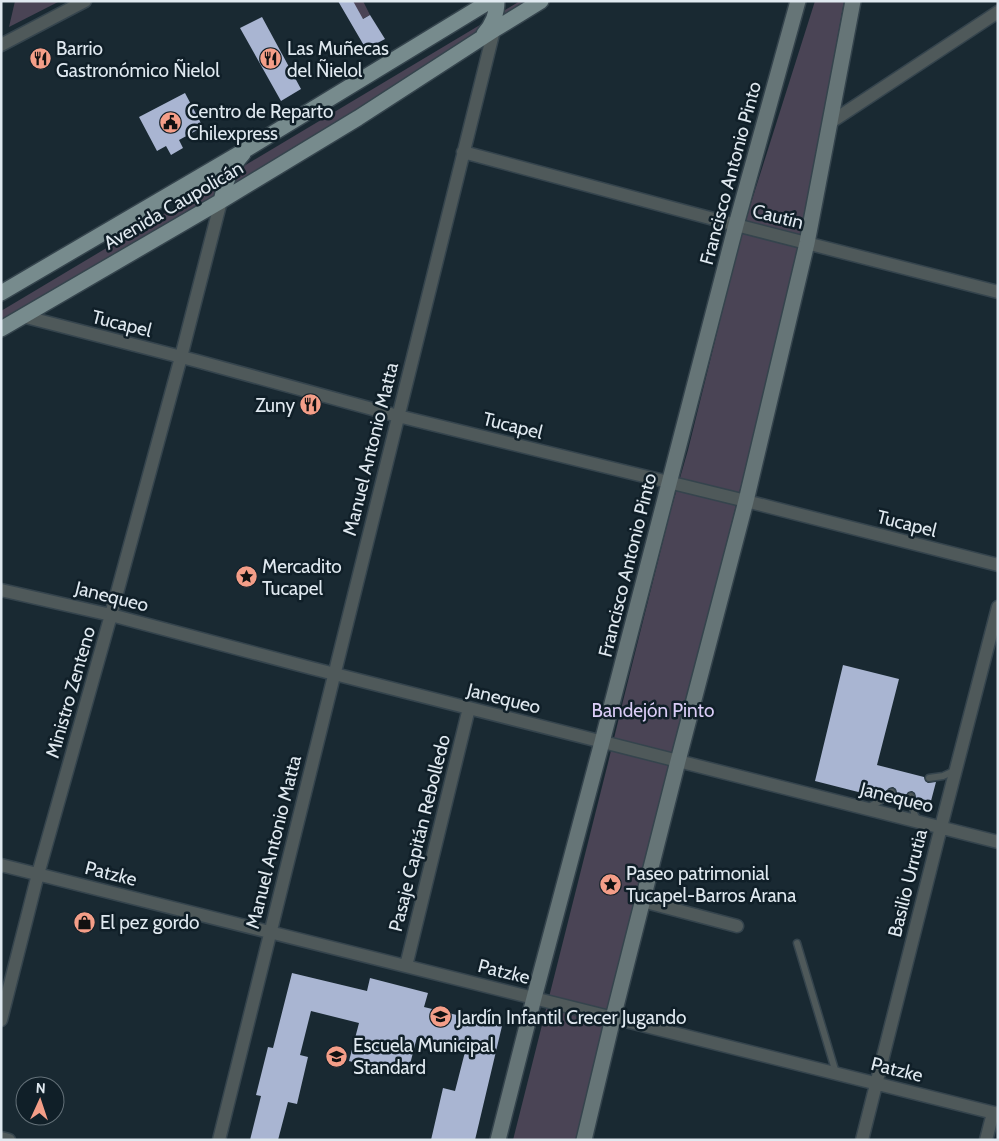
<svg xmlns="http://www.w3.org/2000/svg" width="999" height="1141" font-family="Cabin,sans-serif">
<rect width="100%" height="100%" fill="#192932"/>
<path fill="#4a4455" d="M 15,1 L 60,1 L 9,27 Z
M 352,1 L 363,1 L 370,15 L 362,19 Z
M 520,1 L 536,1 L 1,326 L 1,311 Z
M 815,1 L 844,1 L 806,213 L 793,279 L 576,1140 L 513,1140 L 608,763 L 623,701 L 670,513 L 688,450 L 737,252 L 751,203 Z"/>
<path fill="#a9b5d2" d="M 338,1 L 353,1 L 363,19 L 370,15 L 385,39 L 366,49 Z
M 262,17 L 301,89 L 281,101 L 240,28 Z
M 185,93 L 203,127 L 179,140 L 183,148 L 171,155 L 166,146 L 157,151 L 139,117 Z
M 843,665 L 899,679 L 877,765 L 924,777 L 925,781 L 928,783 L 936,782 L 931,801 L 916,798 L 915,793 L 912,791 L 908,792 L 906,795 L 897,793 L 896,789 L 893,787 L 889,788 L 886,791 L 871,788 L 870,795 L 815,781 Z
M 292,973 L 367,991 L 370,978 L 428,993 L 424,1007 L 502,1026 L 475,1140 L 431,1140 L 443,1088 L 455,1091 L 466,1048 L 417,1037 L 407,1076 L 349,1061 L 359,1023 L 311,1011 L 300,1055 L 308,1057 L 297,1104 L 288,1102 L 278,1140 L 250,1140 L 261,1096 L 256,1095 L 268,1047 L 273,1048 Z"/>
<g fill="none" stroke-linecap="round" stroke-linejoin="round">
<defs>
<path id="lane" d="M 929,778 L 943,776 L 954,771
M 911,796 L 914,813 L 918,821
M 869,807 L 880,801 L 892,792
M 797,943 L 836,1073"/>
<path id="street" d="M 1,45 L 85,1
M 831,122 L 998,12
M 463,152 L 736,225 L 998,292
M 22,316 L 197,361 L 398,416 L 746,501 L 998,565
M 1,590 L 111,615 L 311,668 L 998,842
M 1,865 L 998,1114
M 642,901 L 737,926
M 406,966 L 469,708
M 1,1020 L 38,874 L 111,615 L 181,357 L 221,201
M 1,1138 L 9,1140
M 219,1140 L 494,30
M 862,1140 L 941,827 L 998,607
M 986,1140 L 993,1113"/>
<path id="secondary" d="M 498,1140 L 534,998 L 602,742 L 736,225 L 798,1
M 584,1140 L 613,1018 L 678,761 L 746,501 L 807,243 L 853,1"/>
<path id="primary" d="M 484,34 C 492,25 497,14 497,1
M 221,201 C 225,184 230,168 243,154
M 1,293 L 247,149 L 490,1
M 1,329 L 221,201 L 358,118 L 494,30 L 541,1"/>
</defs>
<use href="#lane" stroke="#35444d" stroke-width="9"/>
<use href="#street" stroke="#35444d" stroke-width="15"/>
<use href="#secondary" stroke="#35444d" stroke-width="18"/>
<use href="#primary" stroke="#35444d" stroke-width="18"/>
<use href="#lane" stroke="#4f595a" stroke-width="6"/>
<use href="#street" stroke="#4f595a" stroke-width="12"/>
<use href="#secondary" stroke="#667577" stroke-width="15"/>
<use href="#primary" stroke="#778b8d" stroke-width="15"/>
</g>
<defs>
<symbol id="restaurant-disc" viewBox="-11 -11 22 22"><circle r="9.5" fill="#f49e88" stroke="#101f28"/><path d="M-5-6h1v4h1v-4h1v4h1v-4h1v5L-1.5 .5V6h-2V.5L-5-1ZM5-6V6H3V1.5H1.5Q1.5-4 5-6Z" fill="#111"/></symbol>
<symbol id="civic-disc" viewBox="-11 -11 22 22"><circle r="9.5" fill="#f49e88" stroke="#101f28"/><path d="M-.6-6.5H3V-4.5H.6V-3L4-1V1h2V6H-6V1h2V-1L-.6-3ZM-1.2 2.5V6h2.4V2.5Z" fill="#111"/></symbol>
<symbol id="sight-disc" viewBox="-11 -11 22 22"><circle r="9.5" fill="#f49e88" stroke="#101f28"/><path d="M0-6L1.8-2.2L6-1.7L2.9 1.2L3.7 5.4L0 3.3L-3.7 5.4L-2.9 1.2L-6-1.7L-1.8-2.2Z" fill="#111"/></symbol>
<symbol id="shop-disc" viewBox="-11 -11 22 22"><circle r="9.5" fill="#f49e88" stroke="#101f28"/><path d="M-5-2.5h2.3a2.7 3.5 0 0 1 5.4 0H5L5.5 6h-11ZM-1.5-2.5h3a1.5 2.3 0 0 0-3 0Z" fill="#111"/></symbol>
<symbol id="school-disc" viewBox="-11 -11 22 22"><circle r="9.5" fill="#f49e88" stroke="#101f28"/><path d="M0-5L7-2L0 1L-7-2ZM-4 1L0 2.5L4 1V4Q0 6-4 4Z" fill="#111"/></symbol>
</defs>
<g fill-rule="evenodd">
<use href="#restaurant-disc" x="28" y="46" width="25" height="25"/>
<use href="#restaurant-disc" x="258" y="46" width="25" height="25"/>
<use href="#civic-disc" x="158" y="110" width="25" height="25"/>
<use href="#restaurant-disc" x="298" y="392" width="25" height="25"/>
<use href="#sight-disc" x="234" y="564" width="25" height="25"/>
<use href="#sight-disc" x="598" y="872" width="25" height="25"/>
<use href="#shop-disc" x="72" y="910" width="25" height="25"/>
<use href="#school-disc" x="428" y="1004" width="25" height="25"/>
<use href="#school-disc" x="324" y="1044" width="25" height="25"/>
</g>
<g text-anchor="middle" stroke-width="5" stroke-linejoin="round" paint-order="stroke">
<g font-size="19" fill="#e0e9f0" stroke="#101f28" text-anchor="start">
<text x="56" y="55">Barrio<tspan x="56" dy="22">Gastronómico Ñielol</tspan></text>
<text x="287" y="55">Las Muñecas<tspan x="287" dy="22">del Ñielol</tspan></text>
<text x="187" y="118">Centro de Reparto<tspan x="187" dy="22">Chilexpress</tspan></text>
<text x="295" y="412" text-anchor="end">Zuny</text>
<text x="262" y="573">Mercadito<tspan x="262" dy="22">Tucapel</tspan></text>
<text x="626" y="880">Paseo patrimonial<tspan x="626" dy="22">Tucapel-Barros Arana</tspan></text>
<text x="100" y="929">El pez gordo</text>
<text x="457" y="1024">Jardín Infantil Crecer Jugando</text>
<text x="353" y="1052">Escuela Municipal<tspan x="353" dy="22">Standard</tspan></text>
</g>
<g font-size="19" fill="#e0e9f0" stroke="#101f28">
<text transform="translate(730 173) rotate(-75)" y="7">Francisco Antonio Pinto</text>
<text transform="translate(173 205) rotate(-30)" y="7">Avenida Caupolicán</text>
<text transform="translate(778 216) rotate(14)" y="7">Cautín</text>
<text transform="translate(122 323) rotate(14)" y="7">Tucapel</text>
<text transform="translate(513 425) rotate(14)" y="7">Tucapel</text>
<text transform="translate(370 449) rotate(-76)" y="7">Manuel Antonio Matta</text>
<text transform="translate(907 523) rotate(14)" y="7">Tucapel</text>
<text transform="translate(627 565) rotate(-76)" y="7">Francisco Antonio Pinto</text>
<text transform="translate(112 596) rotate(14)" y="7">Janequeo</text>
<text transform="translate(70 692) rotate(-74)" y="7">Ministro Zenteno</text>
<text transform="translate(504 698) rotate(14)" y="7">Janequeo</text>
<text transform="translate(897 797) rotate(14)" y="7">Janequeo</text>
<text transform="translate(419 833) rotate(-76)" y="7">Pasaje Capitán Rebolledo</text>
<text transform="translate(273 842) rotate(-76)" y="7">Manuel Antonio Matta</text>
<text transform="translate(111 873) rotate(14)" y="7">Patzke</text>
<text transform="translate(907 883) rotate(-76)" y="7">Basilio Urrutia</text>
<text transform="translate(504 971) rotate(14)" y="7">Patzke</text>
<text transform="translate(897 1069) rotate(14)" y="7">Patzke</text>
</g>
<g font-size="19" fill="#dbcdf7" stroke="#101f28">
<text x="653" y="717">Bandejón Pinto</text>
</g>
</g>
<rect width="999" height="1141" fill="none" stroke="#e0e9f0" stroke-width="5"/>
<g transform="translate(40 1101) rotate(3)"><circle r="24" fill="#101f28" stroke="#637078"/>
<path d="M0-4L9 19L0 12L-9 19Z" fill="#f49e88"/>
<text y="-8" font-size="14" font-weight="bold" text-anchor="middle" fill="#e0e9f0">N</text>
</g>
</svg>
